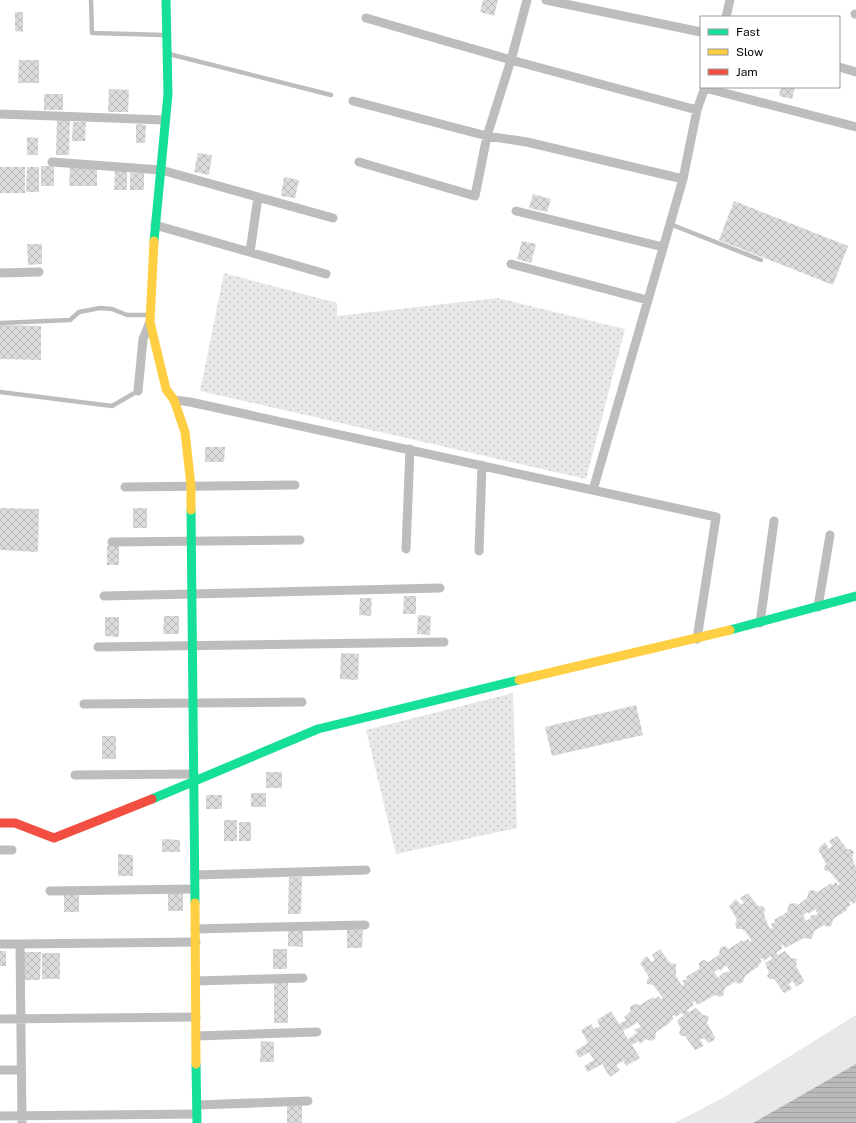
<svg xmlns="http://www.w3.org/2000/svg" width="856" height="1123" font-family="'Public Sans',sans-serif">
<defs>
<pattern id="grass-dots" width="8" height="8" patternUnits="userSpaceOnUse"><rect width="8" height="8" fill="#e8e8e8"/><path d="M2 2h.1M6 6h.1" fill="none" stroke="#c5c5c5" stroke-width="1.8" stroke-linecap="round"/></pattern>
<pattern id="water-rules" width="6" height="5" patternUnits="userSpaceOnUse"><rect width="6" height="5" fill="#bababa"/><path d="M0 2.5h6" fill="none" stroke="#9e9e9e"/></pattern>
<pattern id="building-cross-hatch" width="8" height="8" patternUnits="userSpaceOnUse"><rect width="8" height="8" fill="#dbdbdb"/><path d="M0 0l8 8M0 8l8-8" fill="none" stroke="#bababa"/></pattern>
</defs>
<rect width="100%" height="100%" fill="#fff"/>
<path fill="url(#grass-dots)" d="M 224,273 L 337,303 L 337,316 L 498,298 L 625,329 L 586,479 L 200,391 Z
M 513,693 L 517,828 L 396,854 L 366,730 Z"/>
<path fill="#e8e8e8" d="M 856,1015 L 856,1064 L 753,1123 L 674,1123 L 721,1099 Z"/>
<path fill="url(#water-rules)" d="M 856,1064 L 856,1123 L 753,1123 Z"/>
<path fill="url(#building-cross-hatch)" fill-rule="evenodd" d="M 483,0 L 498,0 L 494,16 L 480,12 Z
M 15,12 L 23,12 L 23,32 L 15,31 Z
M 19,60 L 39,60 L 39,83 L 18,83 Z
M 781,87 L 795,87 L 792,99 L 779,96 Z
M 109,89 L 129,90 L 128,112 L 108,112 Z
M 44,94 L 63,94 L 63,110 L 44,110 Z
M 57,119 L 70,120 L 69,155 L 56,155 Z
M 73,122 L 86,122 L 85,141 L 72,141 Z
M 136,124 L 146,125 L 145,143 L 136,143 Z
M 27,137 L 38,138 L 38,155 L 27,155 Z
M 198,153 L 212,155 L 209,175 L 194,172 Z
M 41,166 L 54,166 L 54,186 L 41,186 Z
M 0,167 L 25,167 L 25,193 L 0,193 Z
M 27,167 L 39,167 L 39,192 L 26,192 Z
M 70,167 L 97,168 L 97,186 L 69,186 Z
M 115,170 L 127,170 L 127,190 L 114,190 Z
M 130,173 L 144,173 L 144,190 L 130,190 Z
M 284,177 L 299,180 L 295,198 L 281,196 Z
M 533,194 L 551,199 L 547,212 L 529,208 Z
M 734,201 L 848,246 L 833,285 L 719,240 Z
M 522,241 L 536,244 L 531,263 L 517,259 Z
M 27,244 L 42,244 L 42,264 L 28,265 Z
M 0,325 L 41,326 L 41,360 L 0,359 Z
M 205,447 L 225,447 L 224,462 L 205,462 Z
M 0,508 L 39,509 L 38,552 L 0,550 Z
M 133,508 L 147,508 L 147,528 L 133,528 Z
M 107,545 L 119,545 L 119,565 L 107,565 Z
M 404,596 L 416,596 L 416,614 L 403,614 Z
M 360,598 L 372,598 L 371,616 L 359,615 Z
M 418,615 L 431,616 L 430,635 L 417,634 Z
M 164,616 L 179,616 L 179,634 L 163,634 Z
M 105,617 L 119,617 L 119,637 L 105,636 Z
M 341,653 L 359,654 L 358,680 L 340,679 Z
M 636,705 L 643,735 L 552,756 L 545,727 Z
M 102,736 L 116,736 L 116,759 L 102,759 Z
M 266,772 L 282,772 L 282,788 L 266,788 Z
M 251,793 L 266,793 L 266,807 L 251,807 Z
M 206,795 L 222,795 L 222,809 L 206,809 Z
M 224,820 L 237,820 L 237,841 L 224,841 Z
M 239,822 L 251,822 L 251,841 L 239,841 Z
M 837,836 L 847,849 L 851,849 L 854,852 L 852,858 L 856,867 L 856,902 L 853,904 L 851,901 L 849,902 L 851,905 L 847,908 L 847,910 L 833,919 L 832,925 L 828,927 L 824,925 L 814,931 L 812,939 L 804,938 L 785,948 L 783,944 L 781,946 L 783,948 L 776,953 L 778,955 L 785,951 L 791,958 L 797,959 L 796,966 L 804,981 L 802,983 L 796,987 L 793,981 L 789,984 L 792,989 L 784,993 L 774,979 L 770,979 L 767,976 L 769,972 L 765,963 L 772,959 L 771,956 L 764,961 L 762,958 L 760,959 L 762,962 L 758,965 L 759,966 L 745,976 L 743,982 L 739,984 L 735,982 L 725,988 L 723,996 L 720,997 L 715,995 L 697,1005 L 695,1001 L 692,1003 L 694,1005 L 687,1010 L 689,1012 L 696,1008 L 703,1015 L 709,1016 L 707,1023 L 715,1037 L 714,1040 L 708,1043 L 704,1038 L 700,1040 L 704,1046 L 695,1050 L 685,1036 L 681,1036 L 679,1033 L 681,1029 L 677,1020 L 684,1015 L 682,1013 L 676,1017 L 674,1015 L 672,1016 L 674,1019 L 669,1022 L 670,1023 L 656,1032 L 655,1039 L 651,1041 L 646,1039 L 640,1044 L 639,1041 L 632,1045 L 640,1058 L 626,1066 L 623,1061 L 616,1065 L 620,1070 L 610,1077 L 602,1064 L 588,1072 L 584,1066 L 594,1060 L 589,1052 L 579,1058 L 575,1051 L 588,1043 L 581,1030 L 591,1024 L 594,1029 L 600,1026 L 597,1020 L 611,1011 L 619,1024 L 626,1020 L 624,1017 L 630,1012 L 630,1007 L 634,1004 L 640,1005 L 653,997 L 654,999 L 659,996 L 661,999 L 663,998 L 653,985 L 647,984 L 647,980 L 649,977 L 640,963 L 643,961 L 642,960 L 647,956 L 652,962 L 655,960 L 652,955 L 660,949 L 670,963 L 676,964 L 676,976 L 682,986 L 684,984 L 682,981 L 687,979 L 686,977 L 699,969 L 699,963 L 701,961 L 704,960 L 709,962 L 714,958 L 719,955 L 720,948 L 725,946 L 729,949 L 742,940 L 743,942 L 748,939 L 750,942 L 752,941 L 745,931 L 742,929 L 737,929 L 735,925 L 737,920 L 729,906 L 736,899 L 741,905 L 744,903 L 740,898 L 748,893 L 758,906 L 762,906 L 765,909 L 764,915 L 770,929 L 773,928 L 771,924 L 775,922 L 774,920 L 787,912 L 789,904 L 795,903 L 798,905 L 807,898 L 809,891 L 813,890 L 818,892 L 831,883 L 832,885 L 836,882 L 838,886 L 840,884 L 830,872 L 824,870 L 824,867 L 826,864 L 818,849 L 825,842 L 829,849 L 832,846 L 829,841 ZM 815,909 L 818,914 L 810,916 L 811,918 L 806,921 L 803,915 L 808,912 L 809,914 ZM 726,965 L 730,971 L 723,973 L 718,978 L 714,972 L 719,969 L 720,971 ZM 638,1022 L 641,1027 L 634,1030 L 637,1033 L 628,1039 L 623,1031 Z
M 162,839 L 180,840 L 180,852 L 162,852 Z
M 118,854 L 133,855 L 133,876 L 118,876 Z
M 289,877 L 302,877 L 301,914 L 288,914 Z
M 168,892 L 183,892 L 183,911 L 168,911 Z
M 64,893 L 79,894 L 79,912 L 64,912 Z
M 288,928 L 303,928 L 303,947 L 288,946 Z
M 347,929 L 363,930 L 362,948 L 347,948 Z
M 273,949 L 287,949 L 287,969 L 273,969 Z
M 0,951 L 6,951 L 6,966 L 0,966 Z
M 22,952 L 41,952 L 40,980 L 22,980 Z
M 42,953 L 60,953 L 60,979 L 42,979 Z
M 274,983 L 288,983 L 288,1023 L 274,1023 Z
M 261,1041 L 274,1042 L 274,1062 L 260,1062 Z
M 287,1106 L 302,1106 L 302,1123 L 287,1123 Z"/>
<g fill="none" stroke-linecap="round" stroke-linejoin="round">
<path stroke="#bdbdbd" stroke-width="4.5" d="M 91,0 L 92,33 L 165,35
M 169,54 L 331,95
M 670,224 L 761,260
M 1,323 L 70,320 L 79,312 L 100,308 L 112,309 L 127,315 L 149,315
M 0,392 L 112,406 L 138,391"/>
<path stroke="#bdbdbd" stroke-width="9" d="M 546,0 L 701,32
M 855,14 L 856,14
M 726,17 L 730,0
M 366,18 L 511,60 L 697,110
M 839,67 L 856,72
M 705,88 L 856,127
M 353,101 L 487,136 L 527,142 L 683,179
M 0,114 L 165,120
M 52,162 L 161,170 L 333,218
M 359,162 L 475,196 L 487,136 L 511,60 L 527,0
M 516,211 L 663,247
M 155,225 L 326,274
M 250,252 L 258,197
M 511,264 L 647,300
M 0,273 L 39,272
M 138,391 L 143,339 L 150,322
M 174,400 L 190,402 L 716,517 L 697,639
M 125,487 L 295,485
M 593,490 L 683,179 L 697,110 L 705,87
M 112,542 L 300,540
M 406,549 L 410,449
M 479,551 L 482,465
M 104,596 L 440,588
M 818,607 L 830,535
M 760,623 L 774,521
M 98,647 L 444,642
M 84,704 L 302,702
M 75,775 L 194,774
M 0,850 L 12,850
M 195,875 L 366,870
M 50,891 L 195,889
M 195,929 L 365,925
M 0,944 L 20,944 L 22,1123
M 20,944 L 196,942
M 196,981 L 303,978
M 0,1019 L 196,1017
M 196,1036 L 317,1032
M 0,1070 L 21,1070
M 197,1105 L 308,1101
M 0,1116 L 197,1114"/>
<path stroke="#16e098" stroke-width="9" d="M 154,241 L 168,94 L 166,0
M 191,510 L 195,903
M 730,630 L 856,596
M 152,799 L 318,729 L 519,680
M 196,1064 L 197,1123"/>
<path stroke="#ffcf43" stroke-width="9" d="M 154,241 L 150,322 L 166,389 L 174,400 L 185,432 L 191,486 L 191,510
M 519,680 L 730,630
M 195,903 L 196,1064"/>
<path stroke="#f24e42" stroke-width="9" d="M 0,823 L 15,823 L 54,838 L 152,799"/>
</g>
<rect x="700" y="16" width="140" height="72" fill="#ffffff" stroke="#999999"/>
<rect x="708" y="29" width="20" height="6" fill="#16e098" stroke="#999999"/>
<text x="736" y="36" font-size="12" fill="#000000">Fast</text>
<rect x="708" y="49" width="20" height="6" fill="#ffcf43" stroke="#999999"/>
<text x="736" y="56" font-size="12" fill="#000000">Slow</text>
<rect x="708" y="69" width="20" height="6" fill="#f24e42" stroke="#999999"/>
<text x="736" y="76" font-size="12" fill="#000000">Jam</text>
</svg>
